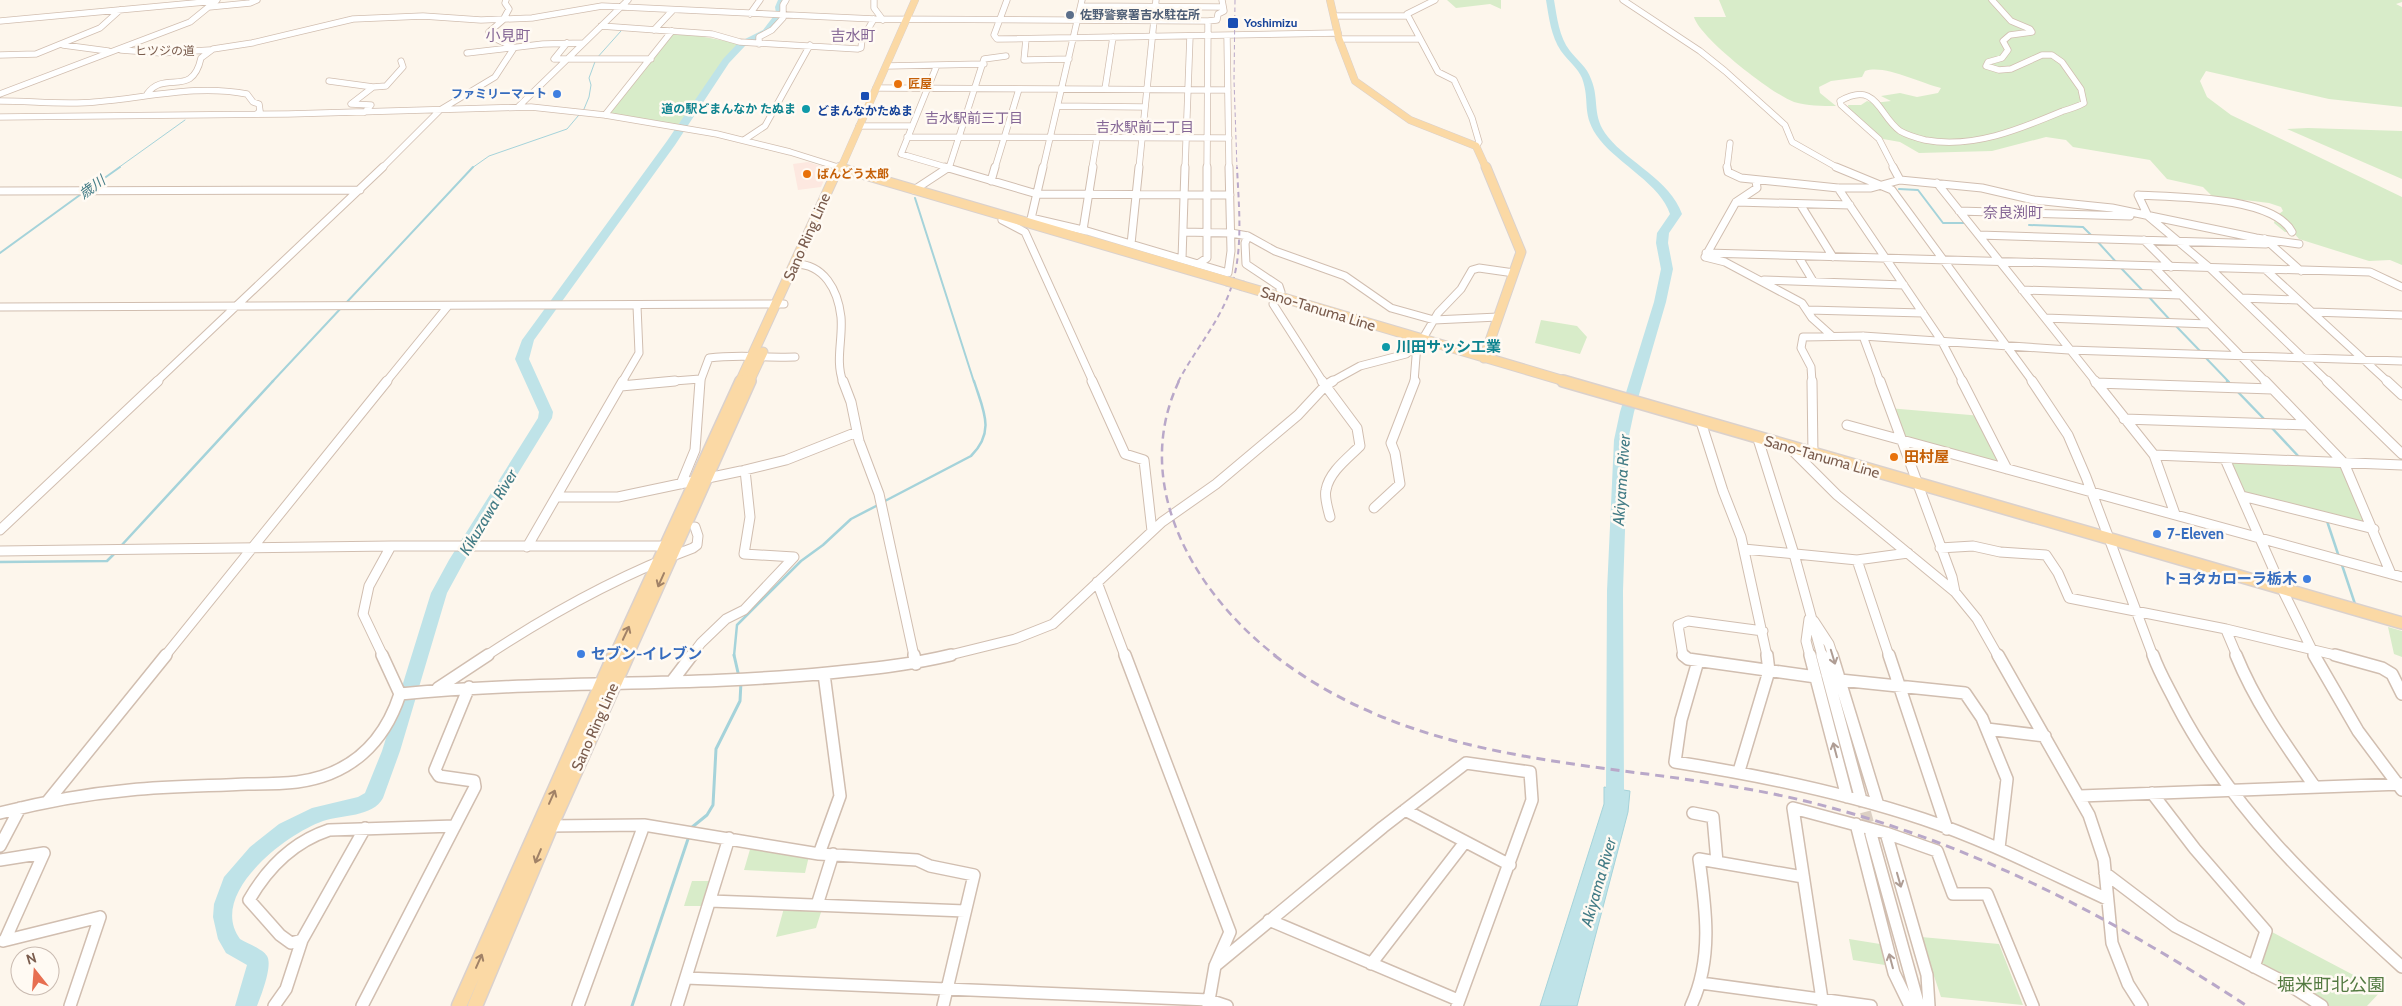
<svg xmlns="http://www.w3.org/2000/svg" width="2402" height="1006" font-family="Cabin,'Noto Sans JP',sans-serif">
<rect width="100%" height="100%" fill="#fdf6ec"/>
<path fill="#fde8e0" d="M 808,162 L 824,167 L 827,173 L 821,187 L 798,190 L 793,164 Z"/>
<path fill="#d8ecc9" d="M 1447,0 L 1501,0 L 1501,9 L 1490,4 L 1456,8 Z
M 1719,0 L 2402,0 L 2402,2 L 2396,4 L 2402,7 L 2402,107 L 2329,99 L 2206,71 L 2200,81 L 2207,97 L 2231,115 L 2402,197 L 2402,265 L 2390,260 L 2369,261 L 2299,239 L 2293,232 L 2285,232 L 2274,223 L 2276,216 L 2283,211 L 2281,207 L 2269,203 L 2212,196 L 2203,187 L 2167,179 L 2150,160 L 2073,147 L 2066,140 L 2046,137 L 1992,151 L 1919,153 L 1900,142 L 1883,139 L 1849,111 L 1848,105 L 1861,105 L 1867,101 L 1874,103 L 1891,101 L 1881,96 L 1900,93 L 1917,97 L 1938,93 L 1941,88 C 1920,83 1884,64 1865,71 L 1862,77 L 1831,81 L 1819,87 L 1820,93 L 1836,106 C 1822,106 1807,106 1794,102 C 1772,94 1700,38 1694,17 L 1726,17 Z
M 672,31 L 742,44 L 734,51 L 697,103 L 676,127 L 605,115 Z
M 2308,128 L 2402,131 L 2402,179 L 2287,129 Z
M 1541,320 L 1577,326 L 1587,337 L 1580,354 L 1535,343 Z
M 1888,408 L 1982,416 L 2007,469 L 1900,439 Z
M 2232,460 L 2336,464 L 2344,468 L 2368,524 L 2249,495 L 2242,491 L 2229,463 Z
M 2388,627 L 2402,631 L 2402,657 L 2394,654 Z
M 751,846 L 809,856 L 805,873 L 744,870 Z
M 692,881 L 711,881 L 704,906 L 684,906 Z
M 784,908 L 822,909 L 816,928 L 776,937 Z
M 2272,932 L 2382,990 L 2367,1006 L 2328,1006 L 2289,982 L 2259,967 Z
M 1921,937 L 1999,944 L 2023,1005 L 1941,997 Z
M 1849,939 L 1880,944 L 1885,965 L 1853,960 Z"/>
<path fill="#bfe3e8" stroke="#a5d3da" d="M 1604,787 L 1630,791 L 1628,812 L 1577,1006 L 1540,1006 L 1604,804 Z"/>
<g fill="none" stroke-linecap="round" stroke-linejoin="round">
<path stroke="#a5d3da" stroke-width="1" d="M 118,168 L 185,120
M 472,168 L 489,156 L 567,129 L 584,109 L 589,97 L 591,85 L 589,78 L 596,59 L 621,31"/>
<path stroke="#a5d3da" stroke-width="2" d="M 89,189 L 120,167
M 1899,189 L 1918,190 L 1943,223 L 1966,223
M 915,198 L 974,382
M 2029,225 L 2083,227 L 2093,237
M 2097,241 L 2117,263
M 0,253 L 84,192
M 2120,267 L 2144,292
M 2148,296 L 2171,321
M 346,303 L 473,167
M 2175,325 L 2201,352
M 2204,356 L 2229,382
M 272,382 L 342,307"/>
<path stroke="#a5d3da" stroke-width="2.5" d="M 2227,381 L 2231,385
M 2237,391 L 2266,421
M 2271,427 L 2300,458
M 883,502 L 971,456 C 996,431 983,410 974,381
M 2327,521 L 2339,557
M 120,547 L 273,381
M 0,562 L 107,561 L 115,553
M 2341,562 L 2355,604
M 734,656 L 737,625 L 801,561 L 823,545 L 851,519 L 878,505"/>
<path stroke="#a5d3da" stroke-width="3" d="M 734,655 L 739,677
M 691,828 L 707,815 L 713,805 L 716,749 L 740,701 L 741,682
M 632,1006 L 689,836"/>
<path fill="#bfe3e8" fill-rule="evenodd" d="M 778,0 L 786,0 L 783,7 L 784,13 L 769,34 L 745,46 L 729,63 L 675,145 L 534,340 L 529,359 L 553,412 L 552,418 L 465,560 L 447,593 L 400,751 L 383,798 C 373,817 341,815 323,821 C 286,834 207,894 240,939 C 248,944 263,949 267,956 C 273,965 261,996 257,1006 L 235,1006 L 247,965 L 226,953 L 218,939 L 213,917 L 214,904 L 224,877 L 250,847 L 279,824 L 312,808 L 358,797 L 365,793 L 382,751 L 431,593 L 449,560 L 538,418 L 539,412 L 515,359 L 522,340 L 667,141 L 723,59 L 739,42 L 763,30 L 776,13 L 775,7 Z
M 1546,0 L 1554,0 C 1557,17 1559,37 1570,51 C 1577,60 1587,67 1591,79 C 1600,100 1591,116 1608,137 C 1629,163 1670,180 1682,214 L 1669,233 L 1668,243 L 1673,269 L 1666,302 L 1634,412 L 1628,440 L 1623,591 L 1624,789 L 1627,807 L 1624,813 L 1617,815 L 1610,813 L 1606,789 L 1607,591 L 1614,440 L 1620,412 L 1654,302 L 1661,269 L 1656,243 L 1657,233 L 1670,214 C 1661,185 1619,164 1600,140 C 1580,114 1591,103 1582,78 C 1578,68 1568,61 1561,51 C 1551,36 1549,18 1546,0 Z"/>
<path stroke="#dcd0c4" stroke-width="11" stroke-dasharray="11 5.5" stroke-linecap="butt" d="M 1861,796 L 1871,832"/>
<defs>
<path id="minor-far3" d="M 506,0 L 505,3 L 509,9 L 503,20 L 489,32 L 494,38 L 513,47
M 874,0 L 874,8 L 883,20
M 1007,0 L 994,35 L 997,39 L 1338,33
M 1623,0 L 1700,51 L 1725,71 L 1785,125 L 1792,142 L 1838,168
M 1081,6 L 1223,7
M 209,7 L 250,3 L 257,0
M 750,14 L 760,0
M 1334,16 L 1408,16
M 1408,16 L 1438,72 L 1454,80 L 1472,118 L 1479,142 L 1476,146
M 1408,16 L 1407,14 L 1435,0
M 0,21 L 216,1
M 1208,21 L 1217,20 L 1218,14 L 1224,11 L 1222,0
M 601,26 L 712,34 L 740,42 L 858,49 L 861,48 L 862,39 L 874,19
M 654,30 L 672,11
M 1227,36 L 1229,168
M 1026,39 L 1024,60 L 1069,59
M 1339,39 L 1420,39
M 567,43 L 554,59 L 651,59
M 759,44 L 759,37 L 772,30 L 783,18 L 783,5 L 786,0
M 63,45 L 108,51
M 121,50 L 161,53 L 210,50
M 467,53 L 543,44 L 583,43
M 0,55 L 36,54 L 100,28 L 120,10
M 937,65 L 901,154 L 949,168
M 887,66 L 984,64
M 329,81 L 373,87 L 351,104 L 371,105 L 365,112
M 373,87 L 386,86 L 403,67 L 401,61
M 876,88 L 1228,90
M 1105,89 L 1113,37
M 0,94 L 190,22 L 217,0
M 147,94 C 165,69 192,99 201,58 L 213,49 L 252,43 L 353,19 L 423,16 L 481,20 L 532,18 L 602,6 L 874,19 L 1208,21 L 1207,168
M 0,101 C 32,101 64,105 95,102 C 147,98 195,84 247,94 L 253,102 L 259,104 L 260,111 L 257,114
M 519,106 L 628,0
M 1058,106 L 1145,107
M 605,115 L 672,31
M 0,117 L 288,114 L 531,107 L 605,115 L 717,134 L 790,152 L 841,168
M 859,126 L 911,126
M 907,137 L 1229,138
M 744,140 L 765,126 L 810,45
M 382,168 L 440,110 L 495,77 L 514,48
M 949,168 L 984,59 L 1006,56
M 995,168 L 1019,89
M 1043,168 L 1082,0
M 1092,168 L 1097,138
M 1139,168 L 1156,0
M 1185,168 L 1190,36
M 1727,168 L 1730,143
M 1894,168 L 1879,139 L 1841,105 L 1840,101 C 1877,80 1878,115 1900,131 C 1907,135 1917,138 1925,140 C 1973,149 2020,129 2063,111 C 2070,109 2077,107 2084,103 L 2081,89 L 2062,62 L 2052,55 L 2042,55 L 2011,69 L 1999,70 L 1986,66 L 1988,62 L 2002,58 L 2008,50 L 2003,41 L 2010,35 L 2032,32 L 2030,29 L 2011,21 L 1992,0"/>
<path id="minor-far2" d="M 838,167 L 841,168
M 945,167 L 1037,194
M 1727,167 L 1728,172 L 1741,178 L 1838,188 L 1871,188 L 1900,180 L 1982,188 L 2034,200 L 2112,208 L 2256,238 L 2299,244
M 1836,167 L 1892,190 L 2033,382
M 1893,167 L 1900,180
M 1756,180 L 1757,188 L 1736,202 L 1705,257 L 1725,262 L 1802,303 L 1812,318 L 1832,336
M 991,181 L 995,167
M 1937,183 L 2096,382
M 1838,188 L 1941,340 L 1963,382
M 914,190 L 949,167
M 0,191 L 360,190
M 1037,194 L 1230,195
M 1736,202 L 1850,205
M 1800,204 L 1833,257
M 1959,211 L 2130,216
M 1005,216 L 1002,220 L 1025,232 L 1093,382
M 1031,218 L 1087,231 L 1228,273 L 1231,251 L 1229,167
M 1030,223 L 1043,167
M 1083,230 L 1093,167
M 1183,232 L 1231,233 L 1248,236 L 1275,251 L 1345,276 L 1391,308 L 1434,320 L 1498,317
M 2292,232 C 2273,196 2175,197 2138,195 L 2148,216 L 2211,269 L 2328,382
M 1979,235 L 2266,244
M 1248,236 L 1245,243 L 1246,264 L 1279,286 L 1281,292
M 2265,239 L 2301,271
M 2144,240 L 2171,267
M 1131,244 L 1139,167
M 1706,253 L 2370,272 L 2402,287
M 1798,256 L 1813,281
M 1182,259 L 1185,167
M 795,264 C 824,264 838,290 841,317 C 843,339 835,361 843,382
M 1198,264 L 1207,258 L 1207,167
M 2154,267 L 2266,382
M 2266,270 L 2388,382
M 1764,280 L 1904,285
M 2022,290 L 2181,295
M 2241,298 L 2298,300
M 1274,301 L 1273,304 L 1323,382
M 0,307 L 784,304
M 1808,310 L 1923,313
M 2312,312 L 2402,315
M 2045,318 L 2209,324
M 1863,336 L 1880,382
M 156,382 L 383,167
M 386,382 L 448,306
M 622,382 L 639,353 L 637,306
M 661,382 L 700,379
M 700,382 L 709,358 C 739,354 765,358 795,357
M 1331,382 L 1360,366 L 1406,354 L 1422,340 L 1438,313 L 1461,289 L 1472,270 L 1479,268 L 1514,273
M 1414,382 L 1417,344
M 1812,382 L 1811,367 L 1801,348 L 1803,337 L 1863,336 L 2069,350 L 2402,361"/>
<path id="minor-far1" d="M 843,381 L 851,402 L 859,441 L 879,494 L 914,656
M 1092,381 L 1125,454 L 1144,460 L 1152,531
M 1322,381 L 1357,428 L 1360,446 C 1348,458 1329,472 1326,490 C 1324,497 1328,509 1330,517
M 1812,381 L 1813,455
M 1880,381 L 1952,577 L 1955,592
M 1962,381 L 2007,469
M 2032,381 L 2068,435 L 2086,477 L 2153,656
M 2095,381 L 2154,455 L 2175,514
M 2265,381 L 2344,463 L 2391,574
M 2327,381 L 2402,454
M 2387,381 L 2402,395
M 2096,383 L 2272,389
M 621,386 L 675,381
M 2124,419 L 2307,425
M 1701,422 L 1723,491 L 1741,537 L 1767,656
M 1847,425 L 2402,577
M 1758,439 L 1794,554 L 1822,656
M 1790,448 L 1837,495 L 1955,592 L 1977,619 L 1998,656
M 2154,455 L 2402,465
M 2225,459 L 2284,593 L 2315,656
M 681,484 L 695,450 L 700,381
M 2242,496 L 2374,529
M 556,497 L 618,497 L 741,471 L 786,460 L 857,432
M 1374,508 L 1400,484 L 1395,453 L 1391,443 L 1415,381
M 0,530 L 158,381
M 527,547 L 623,381
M 1940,548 L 1973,546 L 2000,552 L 2046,555 L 2058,573 L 2069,598 L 2226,629 L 2339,656
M 1744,549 L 1857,560 L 1908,553
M 0,551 L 391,546 L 670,546
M 1857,560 L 1889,656
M 1097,582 L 1125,656
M 1809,619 L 1806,641 L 1810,656
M 1814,621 L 1829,644 L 1833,656
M 2226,630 L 2237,656
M 165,656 L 387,381
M 383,656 L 363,614 L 369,586 L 391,546
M 486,656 C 551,613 620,575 693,548 L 697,545 L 698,536 L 695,527
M 691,656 L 701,643 L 726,619 L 744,610 L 794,557 L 744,554 L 750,517 L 745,470
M 946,656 L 1015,639 L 1053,624 L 1162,522 L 1216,484 L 1298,415 L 1325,386 L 1333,381
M 1683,656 L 1678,625 L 1688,621 L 1763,631"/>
<path id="minor" d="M 914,655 L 916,664
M 1125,655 L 1230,932 L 1215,966 L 1208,1006
M 1683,655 L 1688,659 L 1816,677
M 1810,655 L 1847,797
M 1822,655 L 1860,796
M 1832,655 L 1878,805
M 1889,655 L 1947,829
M 1998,655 L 2089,815 L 2104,860 L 2112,943 L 2128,984 L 2142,1006
M 2153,655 C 2159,672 2168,687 2176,703 C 2231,809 2315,888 2402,967
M 2236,655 C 2256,704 2285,744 2315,787
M 2314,655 L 2358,731 L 2402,790
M 2335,655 L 2382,668 L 2392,674 L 2402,694
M 1698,661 L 1681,720 L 1675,762 C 1759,775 1842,792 1923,819 C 1986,840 2046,871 2107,899
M 673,680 L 692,655
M 1840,680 L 1965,693 L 1982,718 L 2007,779 L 1999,848
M 438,688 L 488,655
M 400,694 C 542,680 685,687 828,673 C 869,669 910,665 951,655
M 1987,729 L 2045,736
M 1739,771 L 1769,671 L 1767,655
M 2152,793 L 2195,849 L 2266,931 L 2254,967
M 2080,796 L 2402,784
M 48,801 L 166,655
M 1405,810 L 1510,865
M 0,813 C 43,802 86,794 130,790 C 169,786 209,786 248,784 C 264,784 281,784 297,782 C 350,775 384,743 400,694 L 382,655
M 1693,813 L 1713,817 L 1717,862
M 1856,824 L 1894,973 L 1910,1006
M 547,826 L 644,825 L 819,854 L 917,860 L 930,866 L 974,875 L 943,1006
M 1886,833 L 1927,975 L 1929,1006
M 1871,834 L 1919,1006
M 0,846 L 20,808
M 819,854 L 840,796 L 824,674
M 0,860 L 44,853 L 5,940
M 2105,873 L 2175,926 L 2286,983 L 2322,1006
M 710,901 L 965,911
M 817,905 L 833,854
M 1269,920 L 1458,1000
M 302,940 L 291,943 L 280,935 L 249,900 C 268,867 293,842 329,830 L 455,826
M 3,941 L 100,917
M 1371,964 L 1465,842
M 1215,966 L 1383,827 L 1466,763 L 1530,772 L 1532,800 L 1457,1006
M 686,978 L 1209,1000 L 1227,1006
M 1701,983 L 1871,1006
M 70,1006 L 100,917
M 274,1006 L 286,989 L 302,940 L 365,828
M 362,1006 L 475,787 L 474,781 L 439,776 L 435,770 L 469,687
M 578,1006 L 644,825
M 677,1006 L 729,838
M 1691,1006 C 1713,959 1706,909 1699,859 L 1803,877
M 1823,1006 L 1793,808 L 1886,833 L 1937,851 L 1953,894 L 1987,894 L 2033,1006"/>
<path id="major-far3" d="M 1330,0 L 1339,39 L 1355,81 L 1410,120 L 1476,146 L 1486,168
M 841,168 L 915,0"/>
<path id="major-far2" d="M 841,168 L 1227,281
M 1243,286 L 1568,382
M 1484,358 L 1521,252 L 1486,167
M 740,382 L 834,177 L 841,167
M 749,382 L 763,352"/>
<path id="major-far1" d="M 1563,381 L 2402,623
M 615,656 L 741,381
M 627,656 L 750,381"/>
<path id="major" d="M 459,1006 L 615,655
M 475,1006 L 551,825 L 627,655"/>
</defs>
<use href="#minor-far3" stroke="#d1beb0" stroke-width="7"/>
<use href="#minor-far2" stroke="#d1beb0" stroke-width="9"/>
<use href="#minor-far1" stroke="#d1beb0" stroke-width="11"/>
<use href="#minor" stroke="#d1beb0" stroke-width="14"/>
<use href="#major-far3" stroke="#dad1cd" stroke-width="8"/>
<use href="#major-far2" stroke="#dad1cd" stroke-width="11"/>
<use href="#major-far1" stroke="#dad1cd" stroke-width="14"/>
<use href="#major" stroke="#dad1cd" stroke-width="17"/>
<use href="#minor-far3" stroke="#fff" stroke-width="5.5"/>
<use href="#minor-far2" stroke="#fff" stroke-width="7"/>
<use href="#minor-far1" stroke="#fff" stroke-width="9"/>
<use href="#minor" stroke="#fff" stroke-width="11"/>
<use href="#major-far3" stroke="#fbd9a5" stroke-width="7"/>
<use href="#major-far2" stroke="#fbd9a5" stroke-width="9"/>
<use href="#major-far1" stroke="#fbd9a5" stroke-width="11"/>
<use href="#major" stroke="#fbd9a5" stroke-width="14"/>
<path stroke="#b9a8c9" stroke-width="1" stroke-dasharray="4.5 3" stroke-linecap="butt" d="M 1235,0 L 1234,80 L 1237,168"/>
<path stroke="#b9a8c9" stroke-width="2" stroke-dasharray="5.5 4" stroke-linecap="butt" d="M 1178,382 C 1192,355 1212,331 1225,303 C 1245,261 1239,212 1237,167"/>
<path stroke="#b9a8c9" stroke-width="2.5" stroke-dasharray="8 5" stroke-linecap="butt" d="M 1179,381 C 1130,484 1194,593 1276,656"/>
<path stroke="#b9a8c9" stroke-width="3" stroke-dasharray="9 6" stroke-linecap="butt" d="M 1274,655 C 1432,777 1623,757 1805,801 C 1966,840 2110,916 2247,1006"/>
<defs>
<path id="major-bridge" d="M 1227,281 L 1243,286"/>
</defs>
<use href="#major-bridge" stroke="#dad1cd" stroke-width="11" stroke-linecap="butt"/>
<use href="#major-bridge" stroke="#fbd9a5" stroke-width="9"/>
</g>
<defs><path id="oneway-shaft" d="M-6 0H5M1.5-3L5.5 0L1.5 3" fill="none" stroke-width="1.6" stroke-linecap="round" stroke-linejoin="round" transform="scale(1.25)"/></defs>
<g stroke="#a18267">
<use href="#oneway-shaft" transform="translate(661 580) rotate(114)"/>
<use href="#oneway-shaft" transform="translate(626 633) rotate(-65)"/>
<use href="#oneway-shaft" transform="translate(552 797) rotate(-66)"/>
<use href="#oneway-shaft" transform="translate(538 856) rotate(113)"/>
<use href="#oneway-shaft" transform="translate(479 961) rotate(-66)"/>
</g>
<g stroke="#af9d94">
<use href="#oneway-shaft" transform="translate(1833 657) rotate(73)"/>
<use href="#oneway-shaft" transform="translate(1835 750) rotate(-105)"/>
<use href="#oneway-shaft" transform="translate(1899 880) rotate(74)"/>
<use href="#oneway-shaft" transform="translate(1891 961) rotate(-105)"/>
</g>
<circle fill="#5c6f8a" stroke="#fffaf3" stroke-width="2" cx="1070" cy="15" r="5"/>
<g fill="#1a4fb4" stroke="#fffaf3" stroke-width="2">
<rect x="1227" y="17" width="12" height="12" rx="2.5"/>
<rect x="860" y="91" width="10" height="10" rx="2.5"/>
</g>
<g fill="#e8710a" stroke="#fffaf3" stroke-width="2">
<circle cx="898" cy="84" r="5"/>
<circle cx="807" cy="174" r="5"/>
<circle cx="1894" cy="457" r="5"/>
</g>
<g fill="#3f7fe0" stroke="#fffaf3" stroke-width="2">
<circle cx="557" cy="94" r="5"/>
<circle cx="2157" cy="534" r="5"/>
<circle cx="2307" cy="579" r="5"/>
<circle cx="581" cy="654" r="5"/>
</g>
<g fill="#0f9aa8" stroke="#fffaf3" stroke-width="2">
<circle cx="806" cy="109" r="5"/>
<circle cx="1386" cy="347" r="5"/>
</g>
<g text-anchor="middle" stroke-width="5" stroke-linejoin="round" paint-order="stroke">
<g font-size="12" font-weight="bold" fill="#4e5e75" stroke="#fffaf3" text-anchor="start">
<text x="1080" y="19">佐野警察署吉水駐在所</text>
</g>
<g font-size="12" font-weight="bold" fill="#164399" stroke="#fffaf3" text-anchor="start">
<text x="1244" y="27">Yoshimizu</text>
<text x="865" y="115" text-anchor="middle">どまんなかたぬま</text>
</g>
<g font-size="12" fill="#7a5c4d" stroke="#fffaf3">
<text x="165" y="55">ヒツジの道</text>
</g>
<g font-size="12" font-weight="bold" fill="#c56008" stroke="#fffaf3" text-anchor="start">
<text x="908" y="88">匠屋</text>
<text x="817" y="178">ばんどう太郎</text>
</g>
<g font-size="12" font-weight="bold" fill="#366cbe" stroke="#fffaf3" text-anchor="end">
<text x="547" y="98">ファミリーマート</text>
</g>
<g font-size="12" font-weight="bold" fill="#0d838f" stroke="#fffaf3" text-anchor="end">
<text x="796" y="113">道の駅どまんなか たぬま</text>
</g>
<g font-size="14" fill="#846695" stroke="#fffaf3">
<text x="974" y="123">吉水駅前三丁目</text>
<text x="1145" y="132">吉水駅前二丁目</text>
</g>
<g font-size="14" font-style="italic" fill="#437c86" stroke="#fffaf3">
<text transform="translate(92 187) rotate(-36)" y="5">歳川</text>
</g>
<g font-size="15" fill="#846695" stroke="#fffaf3">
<text x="508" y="41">小見町</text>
<text x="853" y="41">吉水町</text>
<text x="2013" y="218">奈良渕町</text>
</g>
<g font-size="15" fill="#7a5c4d" stroke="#fffaf3">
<text transform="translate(807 237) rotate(-66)" y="5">Sano Ring Line</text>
<text transform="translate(1318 309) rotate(17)" y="5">Sano-Tanuma Line</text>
<text transform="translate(1822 457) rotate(16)" y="5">Sano-Tanuma Line</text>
<text transform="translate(595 727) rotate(-66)" y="5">Sano Ring Line</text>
</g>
<g font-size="15" font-weight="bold" fill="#0d838f" stroke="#fffaf3" text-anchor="start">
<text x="1396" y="352">川田サッシ工業</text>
</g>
<g font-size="15" font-weight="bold" fill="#c56008" stroke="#fffaf3" text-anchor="start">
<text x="1904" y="462">田村屋</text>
</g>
<g font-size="15" font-weight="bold" fill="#366cbe" stroke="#fffaf3" text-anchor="start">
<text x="2167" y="539">7-Eleven</text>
<text x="2297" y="584" text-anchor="end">トヨタカローラ栃木</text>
<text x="591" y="659">セブン-イレブン</text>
</g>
<g font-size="16" font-style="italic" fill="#437c86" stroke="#fffaf3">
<text transform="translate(1621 480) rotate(-86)" y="6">Akiyama River</text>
<text transform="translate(488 512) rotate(-59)" y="6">Kikuzawa River</text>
<text transform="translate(1598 882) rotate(-74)" y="6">Akiyama River</text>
</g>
<g font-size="18" fill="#537a41" stroke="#fffaf3">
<text x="2331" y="991">堀米町北公園</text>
</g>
</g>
<g transform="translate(35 971) rotate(343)"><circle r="24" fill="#fffaf3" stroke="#cabbb1"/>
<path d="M0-4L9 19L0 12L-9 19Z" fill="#e76f51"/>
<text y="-8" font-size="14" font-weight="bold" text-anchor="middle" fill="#7a5c4d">N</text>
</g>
</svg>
